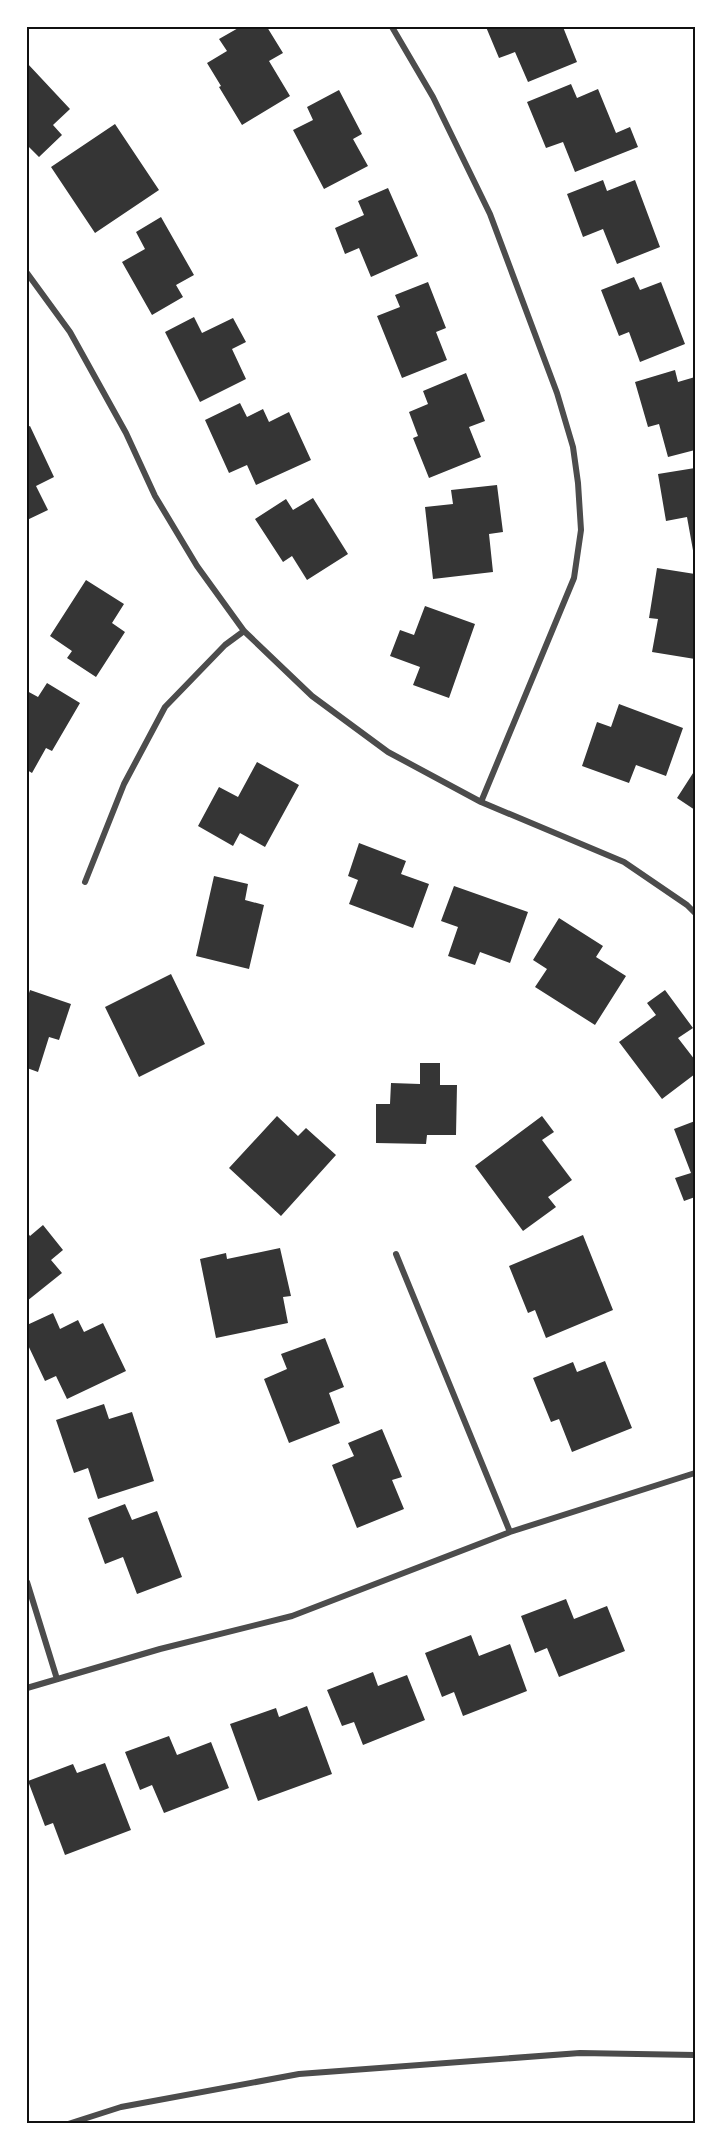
<svg xmlns="http://www.w3.org/2000/svg" width="722" height="2151" font-family="'Noto Serif',serif">
<rect width="100%" height="100%" fill="#fff"/>
<path fill="#353535" d="M 240,27 L 267,27 L 283,53 L 269,61 L 290,96 L 242,125 L 219,87 L 221,86 L 207,63 L 227,51 L 219,39 Z
M 486,27 L 563,27 L 577,62 L 528,82 L 515,52 L 499,58 Z
M 27,63 L 70,109 L 53,125 L 62,135 L 39,157 L 27,145 Z
M 571,84 L 577,98 L 598,89 L 616,133 L 630,127 L 638,147 L 575,172 L 563,142 L 546,148 L 527,102 Z
M 339,90 L 362,134 L 353,139 L 368,166 L 324,189 L 293,130 L 313,120 L 307,107 Z
M 115,124 L 159,190 L 95,233 L 51,167 Z
M 603,180 L 607,191 L 635,180 L 660,247 L 617,264 L 603,229 L 583,237 L 567,194 Z
M 388,188 L 418,256 L 371,277 L 359,248 L 345,254 L 335,228 L 364,215 L 358,201 Z
M 161,217 L 194,275 L 176,285 L 183,297 L 152,315 L 122,262 L 145,249 L 136,232 Z
M 634,277 L 640,290 L 661,282 L 685,344 L 640,362 L 629,332 L 619,336 L 601,290 Z
M 428,282 L 446,328 L 436,332 L 447,360 L 402,378 L 377,316 L 400,307 L 395,295 Z
M 194,317 L 202,333 L 233,318 L 246,342 L 232,349 L 246,379 L 200,402 L 165,332 Z
M 675,370 L 678,382 L 695,377 L 695,450 L 668,457 L 659,424 L 648,427 L 635,382 Z
M 466,373 L 485,421 L 469,427 L 481,457 L 429,478 L 413,438 L 418,436 L 409,412 L 428,404 L 423,391 Z
M 240,403 L 247,417 L 263,409 L 269,422 L 289,412 L 311,460 L 256,485 L 247,465 L 229,473 L 205,420 Z
M 30,426 L 54,477 L 36,486 L 48,510 L 27,520 L 27,427 Z
M 695,468 L 695,556 L 694,556 L 687,517 L 666,521 L 658,474 Z
M 497,485 L 503,532 L 489,534 L 493,572 L 433,579 L 425,507 L 453,504 L 451,490 Z
M 313,498 L 348,554 L 307,580 L 292,556 L 283,562 L 255,519 L 286,499 L 293,510 Z
M 657,568 L 695,574 L 695,659 L 652,652 L 658,619 L 649,618 Z
M 86,580 L 124,604 L 112,623 L 125,632 L 96,677 L 67,658 L 72,651 L 50,636 Z
M 425,606 L 475,624 L 449,698 L 413,685 L 420,667 L 390,656 L 400,630 L 414,635 Z
M 47,683 L 80,703 L 52,751 L 46,748 L 32,773 L 27,770 L 27,691 L 38,697 Z
M 619,704 L 683,728 L 666,776 L 636,765 L 629,783 L 582,766 L 597,722 L 611,727 Z
M 257,762 L 299,785 L 265,847 L 240,833 L 233,846 L 198,826 L 219,787 L 238,797 Z
M 695,770 L 695,810 L 677,798 Z
M 359,843 L 406,861 L 401,874 L 429,884 L 413,928 L 349,904 L 358,880 L 348,876 Z
M 214,876 L 248,884 L 245,900 L 264,905 L 249,969 L 196,956 Z
M 454,886 L 528,912 L 510,963 L 480,952 L 475,965 L 448,956 L 458,927 L 441,921 Z
M 559,918 L 603,946 L 596,957 L 626,976 L 595,1025 L 535,987 L 547,969 L 533,960 Z
M 171,974 L 205,1044 L 139,1077 L 105,1007 Z
M 30,990 L 71,1004 L 59,1040 L 49,1037 L 38,1072 L 27,1068 L 27,999 Z
M 665,990 L 693,1028 L 678,1038 L 695,1060 L 695,1074 L 662,1099 L 619,1042 L 656,1015 L 647,1003 Z
M 420,1063 L 440,1063 L 440,1085 L 457,1085 L 456,1135 L 427,1135 L 426,1144 L 376,1143 L 376,1104 L 390,1104 L 391,1083 L 420,1084 Z
M 277,1116 L 298,1136 L 306,1128 L 336,1155 L 281,1216 L 229,1168 Z
M 542,1116 L 554,1132 L 542,1140 L 572,1180 L 548,1197 L 556,1207 L 523,1231 L 475,1166 Z
M 695,1121 L 695,1197 L 684,1201 L 675,1178 L 691,1173 L 674,1129 Z
M 43,1225 L 63,1250 L 51,1260 L 62,1273 L 27,1301 L 27,1232 L 30,1236 Z
M 583,1235 L 613,1310 L 546,1338 L 535,1310 L 528,1313 L 509,1266 Z
M 280,1248 L 291,1296 L 283,1297 L 288,1323 L 216,1338 L 200,1259 L 226,1253 L 227,1259 Z
M 53,1313 L 60,1329 L 78,1320 L 84,1332 L 103,1323 L 126,1371 L 67,1399 L 56,1376 L 45,1381 L 27,1343 L 27,1325 Z
M 325,1338 L 344,1387 L 329,1393 L 340,1423 L 289,1443 L 264,1379 L 287,1369 L 281,1354 Z
M 605,1361 L 632,1428 L 572,1452 L 559,1419 L 551,1422 L 533,1378 L 573,1362 L 577,1372 Z
M 104,1404 L 109,1419 L 132,1412 L 154,1481 L 98,1499 L 88,1468 L 74,1473 L 56,1420 Z
M 382,1429 L 402,1477 L 392,1480 L 404,1509 L 357,1528 L 332,1465 L 354,1456 L 348,1443 Z
M 125,1504 L 132,1520 L 157,1511 L 182,1577 L 137,1594 L 123,1557 L 105,1564 L 88,1518 Z
M 566,1599 L 574,1619 L 607,1606 L 625,1651 L 559,1677 L 547,1648 L 535,1653 L 521,1616 Z
M 471,1635 L 479,1656 L 510,1644 L 527,1691 L 463,1716 L 454,1692 L 442,1697 L 425,1653 Z
M 373,1672 L 378,1686 L 407,1675 L 425,1720 L 363,1745 L 354,1722 L 342,1726 L 327,1690 Z
M 307,1706 L 332,1774 L 258,1801 L 230,1724 L 276,1708 L 279,1717 Z
M 169,1736 L 177,1755 L 211,1742 L 229,1788 L 164,1813 L 152,1785 L 140,1790 L 125,1752 Z
M 105,1763 L 131,1830 L 65,1855 L 53,1823 L 45,1826 L 28,1781 L 73,1764 L 77,1773 Z"/>
<g fill="none" stroke-linecap="round" stroke-linejoin="round">
<path stroke="#4c4c4c" stroke-width="6" d="M 392,27 L 433,97 L 490,214 L 557,393 L 573,447 L 578,483 L 581,530 L 574,578 L 481,802
M 27,273 L 70,332 L 126,433 L 155,496 L 197,566 L 244,631 L 312,696 L 388,752 L 481,802 L 624,862 L 687,905 L 695,913
M 85,882 L 124,784 L 165,707 L 225,645 L 244,631
M 396,1254 L 510,1532
M 27,1582 L 57,1679
M 27,1688 L 160,1649 L 292,1616 L 510,1532 L 695,1473
M 68,2124 L 121,2107 L 299,2074 L 580,2053 L 695,2055"/>
</g>
<rect width="722" height="2151" fill="none" stroke="#ffffff" stroke-width="57"/>
<rect x="28" y="28" width="666" height="2094" fill="none" stroke="#111" stroke-width="2"/>
</svg>
